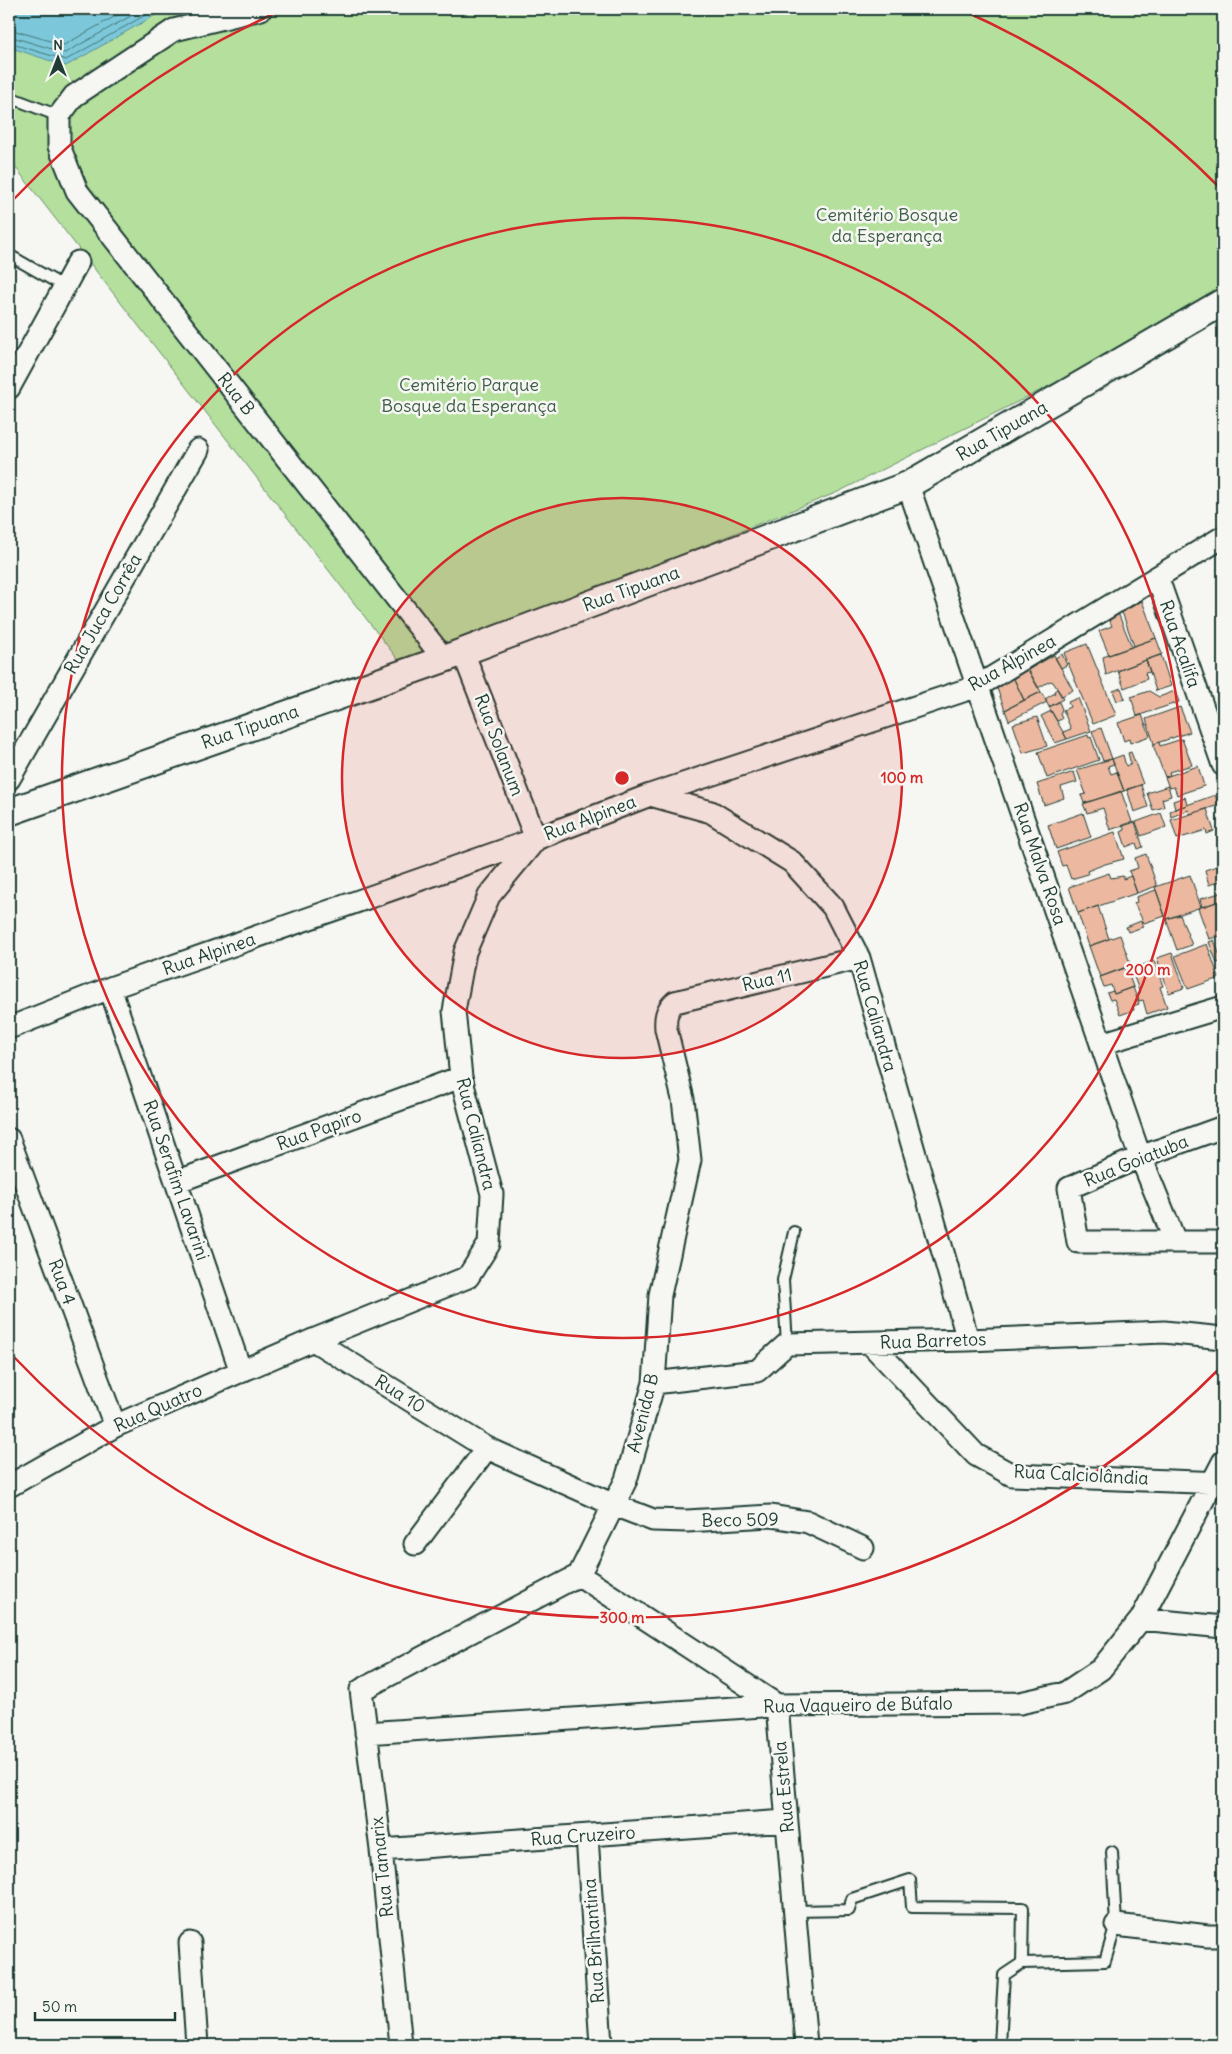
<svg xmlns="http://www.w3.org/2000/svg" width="1232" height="2054" font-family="Delius,sans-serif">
<rect width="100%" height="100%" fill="#f6f6f2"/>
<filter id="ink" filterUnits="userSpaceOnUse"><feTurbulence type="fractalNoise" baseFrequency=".02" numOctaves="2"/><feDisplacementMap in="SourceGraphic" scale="10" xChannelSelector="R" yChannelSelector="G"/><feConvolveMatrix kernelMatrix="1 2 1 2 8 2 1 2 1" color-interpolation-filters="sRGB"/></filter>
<g filter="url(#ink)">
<path fill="#b4df9d" stroke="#6a8e68" d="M 9,9 L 1223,9 L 1223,291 L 1069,376 L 838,492 L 403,666 L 9,159 Z"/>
<path fill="#7bc8da" stroke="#569098" d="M 9,9 L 166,9 L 66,66 L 9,47 Z"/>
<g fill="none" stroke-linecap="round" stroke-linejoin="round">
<path stroke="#447576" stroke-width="1" d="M 9,29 L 64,45 L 128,9
M 9,36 L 65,53 L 143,9
M 9,43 L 66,60 L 156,9"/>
</g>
<path fill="#edb8a0" stroke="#1f3d34" d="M 1142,601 L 1156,638 L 1134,646 L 1122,612 Z
M 1118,613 L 1132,647 L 1109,655 L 1099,631 L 1112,626 L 1109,619 Z
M 1156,638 L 1162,654 L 1106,675 L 1103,657 Z
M 1087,644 L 1116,715 L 1093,724 L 1064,653 Z
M 1062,654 L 1067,665 L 1061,668 L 1055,658 Z
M 1054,655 L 1073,690 L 1062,696 L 1053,682 L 1050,681 L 1038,688 L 1028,670 Z
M 1161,655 L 1171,686 L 1156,691 L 1146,660 Z
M 1146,660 L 1150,672 L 1145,673 L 1147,679 L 1124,688 L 1118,671 Z
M 1027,667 L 1041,692 L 1024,700 L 1012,675 Z
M 1012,675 L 1024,700 L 1005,710 L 995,683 Z
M 1121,688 L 1125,699 L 1117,701 L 1113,691 Z
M 1057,689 L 1063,699 L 1049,707 L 1045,699 L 1055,693 L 1054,691 Z
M 1149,691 L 1159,697 L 1175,691 L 1179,702 L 1137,716 L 1131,697 Z
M 1041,692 L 1047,702 L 1009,721 L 1005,710 Z
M 1078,698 L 1091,731 L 1067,739 L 1063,732 L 1071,729 L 1063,710 L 1070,707 L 1068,702 Z
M 1059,702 L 1062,709 L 1060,714 L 1062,719 L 1057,721 L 1049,707 Z
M 1180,707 L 1190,732 L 1154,744 L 1146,719 Z
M 1051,711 L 1067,739 L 1055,743 L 1041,716 Z
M 1142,715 L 1150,736 L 1130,743 L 1129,739 L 1124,741 L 1118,723 Z
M 1037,717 L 1047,746 L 1023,753 L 1013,724 Z
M 1101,728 L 1112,759 L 1103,761 L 1092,731 Z
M 1088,735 L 1089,738 L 1091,737 L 1099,760 L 1047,778 L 1038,752 Z
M 1182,739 L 1192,765 L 1169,772 L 1170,775 L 1165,777 L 1153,745 L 1159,742 L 1160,746 Z
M 1131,752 L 1143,784 L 1124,791 L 1112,759 L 1123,755 L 1126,766 L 1131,764 L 1128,753 Z
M 1112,759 L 1114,764 L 1108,766 L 1111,774 L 1117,772 L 1124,791 L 1084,803 L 1081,795 L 1086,794 L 1077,770 Z
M 1198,766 L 1204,786 L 1177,795 L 1174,787 L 1169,788 L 1165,777 Z
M 1074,772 L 1077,782 L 1061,787 L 1064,798 L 1044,805 L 1037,784 Z
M 1141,785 L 1148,807 L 1134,812 L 1127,789 Z
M 1168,786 L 1171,796 L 1162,799 L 1164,807 L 1153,810 L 1147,793 Z
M 1121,791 L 1132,822 L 1110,830 L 1103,808 L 1087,813 L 1083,804 Z
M 1215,795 L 1219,805 L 1190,814 L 1189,810 L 1171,817 L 1170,811 Z
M 1185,797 L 1187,805 L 1175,809 L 1173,801 Z
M 1207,809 L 1214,831 L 1207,834 L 1206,830 L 1177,839 L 1171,820 Z
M 1083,813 L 1091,837 L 1056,849 L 1048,825 Z
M 1161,813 L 1166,827 L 1141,836 L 1136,822 Z
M 1135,822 L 1143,847 L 1138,849 L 1136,843 L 1126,847 L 1121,832 L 1125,830 L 1123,826 Z
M 1115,832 L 1124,859 L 1105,864 L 1087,871 L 1088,874 L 1071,879 L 1066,865 L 1062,866 L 1057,852 Z
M 1146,854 L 1157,886 L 1137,893 L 1129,871 L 1138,868 L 1135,858 Z
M 1223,864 L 1223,880 L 1209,885 L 1205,870 Z
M 1109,873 L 1111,878 L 1123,876 L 1123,879 L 1131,876 L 1137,893 L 1078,913 L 1069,887 Z
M 1190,875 L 1201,907 L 1166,919 L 1155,887 Z
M 1156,890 L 1165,916 L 1144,923 L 1134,903 L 1137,902 L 1136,897 Z
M 1223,892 L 1223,900 L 1202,907 L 1200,899 Z
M 1223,900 L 1223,935 L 1209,939 L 1198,908 Z
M 1098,906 L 1109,939 L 1089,946 L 1078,913 Z
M 1180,915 L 1192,945 L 1177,950 L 1166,919 Z
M 1141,921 L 1143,927 L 1128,932 L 1126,927 Z
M 1120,935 L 1131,966 L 1100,977 L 1089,946 Z
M 1214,940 L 1222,961 L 1217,963 L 1209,942 Z
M 1207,944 L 1219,978 L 1188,989 L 1175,956 Z
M 1172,953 L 1184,988 L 1169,993 L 1157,958 Z
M 1154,961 L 1163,986 L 1160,987 L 1167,1007 L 1147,1014 L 1143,1000 L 1139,1001 L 1137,994 L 1140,993 L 1131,969 Z
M 1126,967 L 1133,987 L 1114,994 L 1111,985 L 1104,987 L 1100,977 Z
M 1133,987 L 1139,1004 L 1133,1006 L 1134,1010 L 1120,1015 L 1114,999 L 1110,1000 L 1107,993 L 1113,991 L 1114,994 Z"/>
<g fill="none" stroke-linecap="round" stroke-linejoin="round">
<defs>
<path id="service" d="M 9,97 L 59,116
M 9,255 L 65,287
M 787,1344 L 783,1280 L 794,1232
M 795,1911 L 849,1910 L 852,1899 L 910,1880 L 912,1907 L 1023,1908 L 1022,1963
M 1000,2045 L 1004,1975 L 1022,1963 L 1105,1961 L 1116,1925 L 1112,1852"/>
<path id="minor" d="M 261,9 L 174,30 L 74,96 L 59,116 L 59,146 L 77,191 L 444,659
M 9,388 L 78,262
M 908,485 L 1136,1145 L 1175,1241
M 1158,579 L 1223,765
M 9,779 L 198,450
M 650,795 L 711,812 L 792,862 L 833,907 L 859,958 L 968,1340
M 110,988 L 241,1372
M 9,1028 L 110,988 L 536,839 L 650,795 L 978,686 L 1223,537
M 1101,1044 L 1223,1007
M 1223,1127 L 1140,1157 L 1069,1188 L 1078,1242 L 1223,1242
M 9,1139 L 115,1426
M 176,1182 L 461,1077
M 313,1340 L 487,1448 L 614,1505 L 653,1520 L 687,1521 L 771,1516 L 808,1522 L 863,1548
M 870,1343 L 976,1455 L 1012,1475 L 1223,1483
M 654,1383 L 757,1371 L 787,1344 L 968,1340 L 1164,1332 L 1223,1338
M 9,1486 L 115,1426 L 313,1340 L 468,1277 L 489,1244 L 492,1194 L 461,1077 L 454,1011 L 465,952 L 489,896 L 536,839 L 463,652
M 415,1544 L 487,1448
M 579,1575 L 777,1705 L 806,2045
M 1141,1619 L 1223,1627
M 366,1733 L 777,1705 L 1020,1703 L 1065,1693 L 1101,1669 L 1141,1619 L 1223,1462
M 587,1836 L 601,2045
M 381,1850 L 786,1821
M 1116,1925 L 1208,1936 L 1223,1936
M 190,1943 L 197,2045
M 401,2045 L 381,1850 L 361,1690 L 579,1575 L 626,1480 L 654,1383 L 660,1295 L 690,1160 L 683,1099 L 666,1029 C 665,1018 666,1010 675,1002 L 859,958"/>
<path id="tertiary" d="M 9,812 L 444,659 L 908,485 L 1223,302"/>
</defs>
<use href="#service" stroke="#1f3d34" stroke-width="14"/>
<use href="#minor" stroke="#1f3d34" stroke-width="25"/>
<use href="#tertiary" stroke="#1f3d34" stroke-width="30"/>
<use href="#service" stroke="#f6f6f2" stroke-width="10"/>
<use href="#minor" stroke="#f6f6f2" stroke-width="21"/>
<use href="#tertiary" stroke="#f6f6f2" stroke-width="26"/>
</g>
</g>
<circle cx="622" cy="778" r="280" fill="#d62828" fill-opacity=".12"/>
<g fill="none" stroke="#d62828" stroke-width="2.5">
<circle cx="622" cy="778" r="280"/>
<circle cx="622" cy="778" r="560"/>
<path d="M1221 1367A840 840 0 0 1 13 1356M13 200A840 840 0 0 1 280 11M964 11A840 840 0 0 1 1221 189"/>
</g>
<g text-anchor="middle" stroke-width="5" stroke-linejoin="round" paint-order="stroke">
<g font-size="18" fill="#3d5d49" stroke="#f6f6f2">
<text x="887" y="221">Cemitério Bosque<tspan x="887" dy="21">da Esperança</tspan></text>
<text x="469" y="391">Cemitério Parque<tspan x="469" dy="21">Bosque da Esperança</tspan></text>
</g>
<g font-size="18" fill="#1f3d34" stroke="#f6f6f2">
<text transform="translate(236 394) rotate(52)" y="6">Rua B</text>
<text transform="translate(1002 431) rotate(-30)" y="6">Rua Tipuana</text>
<text transform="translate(631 589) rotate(-20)" y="6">Rua Tipuana</text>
<text transform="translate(103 614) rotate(-60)" y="6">Rua Juca Corrêa</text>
<text transform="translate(1180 644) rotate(71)" y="6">Rua Acalifa</text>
<text transform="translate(1012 663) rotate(-29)" y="6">Rua Alpinea</text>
<text transform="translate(250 727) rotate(-19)" y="6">Rua Tipuana</text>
<text transform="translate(499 745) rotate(69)" y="6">Rua Solanum</text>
<text transform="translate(590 818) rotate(-21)" y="6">Rua Alpinea</text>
<text transform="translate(1040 864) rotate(71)" y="6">Rua Malva Rosa</text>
<text transform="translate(209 954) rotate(-19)" y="6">Rua Alpinea</text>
<text transform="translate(767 980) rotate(-13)" y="6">Rua 11</text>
<text transform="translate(875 1016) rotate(74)" y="6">Rua Caliandra</text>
<text transform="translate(319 1130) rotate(-20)" y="6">Rua Papiro</text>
<text transform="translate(476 1134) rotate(76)" y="6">Rua Caliandra</text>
<text transform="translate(1136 1161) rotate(-22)" y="6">Rua Goiatuba</text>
<text transform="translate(176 1180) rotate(71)" y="6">Rua Serafim Lavarini</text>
<text transform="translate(62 1282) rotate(70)" y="6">Rua 4</text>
<text transform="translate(933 1341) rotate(-2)" y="6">Rua Barretos</text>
<text transform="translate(400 1394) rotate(32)" y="6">Rua 10</text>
<text transform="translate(158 1408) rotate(-24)" y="6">Rua Quatro</text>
<text transform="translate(643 1413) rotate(-76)" y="6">Avenida B</text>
<text transform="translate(1081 1475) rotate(3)" y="6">Rua Calciolândia</text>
<text transform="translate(740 1520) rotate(-1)" y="6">Beco 509</text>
<text transform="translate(858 1705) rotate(-1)" y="6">Rua Vaqueiro de Búfalo</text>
<text transform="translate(784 1787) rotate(-95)" y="6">Rua Estrela</text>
<text transform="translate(583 1836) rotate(-4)" y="6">Rua Cruzeiro</text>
<text transform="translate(382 1867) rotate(-96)" y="6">Rua Tamarix</text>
<text transform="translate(594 1941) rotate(-94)" y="6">Rua Brilhantina</text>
</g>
</g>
<circle cx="622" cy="778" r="8" fill="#d62828" stroke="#f6f6f2" stroke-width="2.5"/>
<g font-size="15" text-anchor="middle" font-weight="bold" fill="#d62828" stroke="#f6f6f2" stroke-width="5" stroke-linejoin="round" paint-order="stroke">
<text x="902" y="783">100 m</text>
<text x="1148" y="975">200 m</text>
<text x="622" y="1623">300 m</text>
</g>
<rect width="1232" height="2054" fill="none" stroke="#f6f6f2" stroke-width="30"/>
<rect x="15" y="15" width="1202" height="2024" fill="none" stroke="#1f3d34" stroke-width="2" filter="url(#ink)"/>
<g transform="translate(58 58)" stroke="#f6f6f2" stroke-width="4" paint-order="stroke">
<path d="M0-4L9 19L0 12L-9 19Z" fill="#1f3d34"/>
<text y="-8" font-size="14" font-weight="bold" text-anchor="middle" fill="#1f3d34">N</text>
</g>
<path d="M35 2012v8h140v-8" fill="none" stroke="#1f3d34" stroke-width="2.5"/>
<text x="42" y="2012" font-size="15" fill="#1f3d34" stroke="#f6f6f2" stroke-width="4" paint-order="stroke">50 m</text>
</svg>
